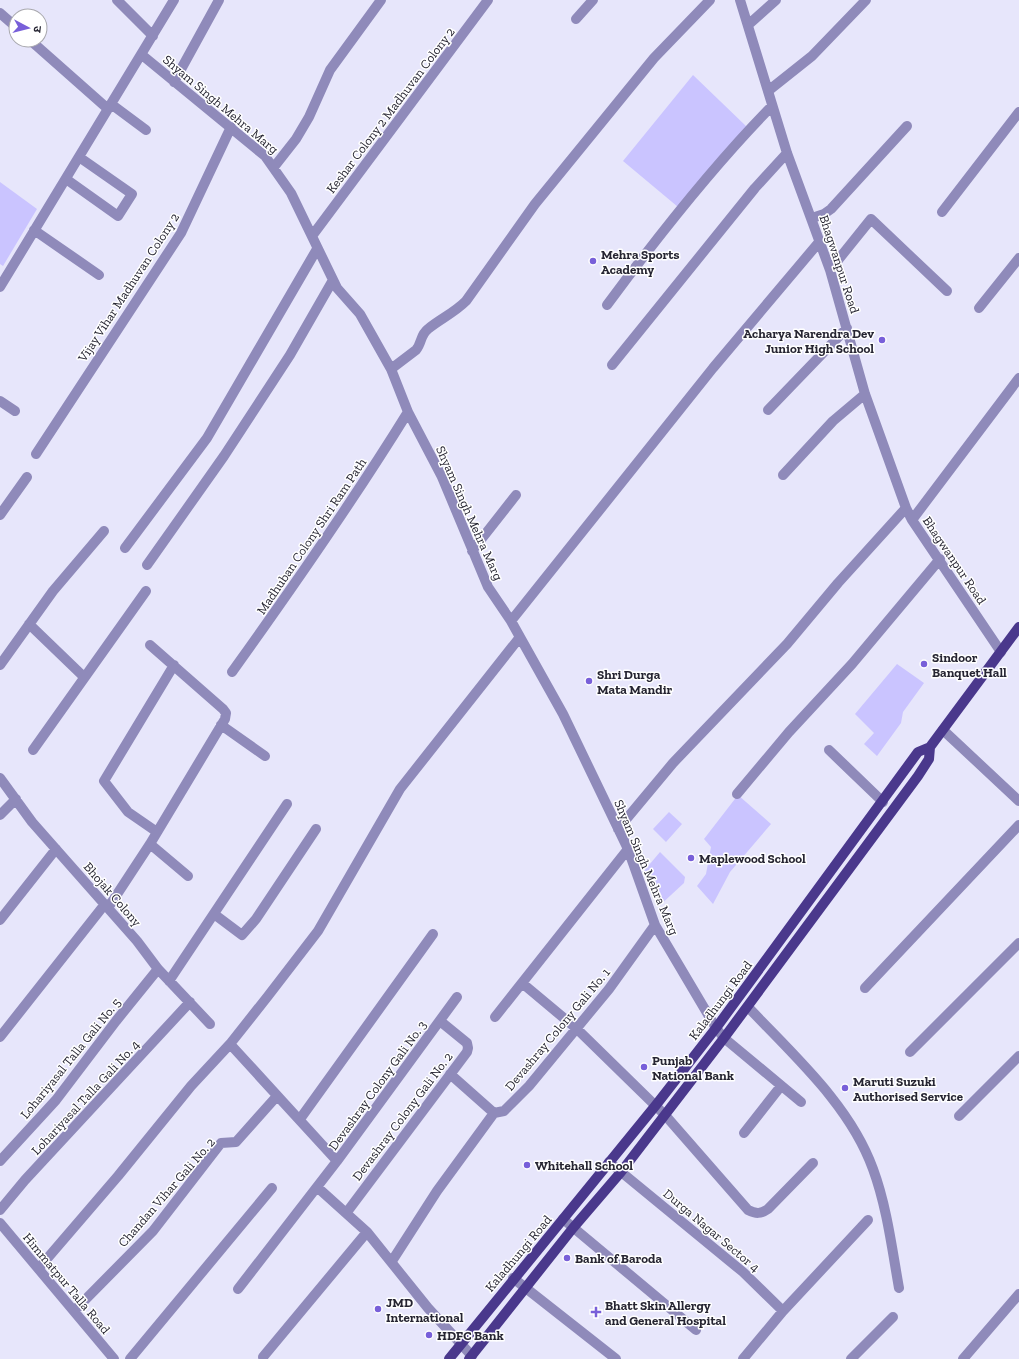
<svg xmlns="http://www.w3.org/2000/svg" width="1019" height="1359" font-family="'Zilla Slab','Noto Sans Devanagari',serif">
<rect width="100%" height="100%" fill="#e7e6fb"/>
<path fill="#cac4ff" d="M 693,75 L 747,127 L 678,207 L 623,161 Z
M 0,182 L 37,209 L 3,266 L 0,264 Z
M 897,664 L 924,683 L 903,712 L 901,723 L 877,756 L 864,744 L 874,733 L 855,714 Z
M 738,795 L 771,824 L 730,872 L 713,904 L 697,886 L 706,874 L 711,847 L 704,839 Z
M 669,812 L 682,824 L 666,842 L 653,829 Z
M 660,852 L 685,877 L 684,883 L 658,907 L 644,871 Z"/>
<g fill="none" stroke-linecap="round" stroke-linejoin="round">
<path stroke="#8f8aba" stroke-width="10" d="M 117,0 L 153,36
M 740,0 L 787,153 L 830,270 L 865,394 L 906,508 L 912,520 L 1001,652
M 0,13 L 16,27
M 576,19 L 593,0
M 748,25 L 776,0
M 30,40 L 108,109
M 142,55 L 265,156 L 291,193 L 337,288 L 360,314 L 391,369 L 408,412 L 442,477 L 488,587 L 511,621 L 563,714 L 628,849 L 655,925 L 716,1028 L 724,1038 L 801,1102
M 174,82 L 219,0
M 768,91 L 812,56 L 866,0
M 111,104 L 146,130
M 274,167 L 296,139 L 309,117 L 330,70 L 381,0
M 66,179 L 118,216 L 132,194 L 79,157
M 942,212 L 1019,112
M 812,218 L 824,214 L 831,209 L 907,126
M 34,230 L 99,275
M 312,236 L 488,0
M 830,270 L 871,219 L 947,291
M 0,287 L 174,0
M 607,305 C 658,236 712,167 772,106
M 979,308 L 1019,258
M 612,365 L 755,188 L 787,153
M 391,369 L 416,350 C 422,343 420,335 428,329 C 440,319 454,313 466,301 L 535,204 L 654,58 L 710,0
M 0,401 L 15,411
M 768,410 L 847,328
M 36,454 L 181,233 L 231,127
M 783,475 L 833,421 L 865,394
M 0,515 L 27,477
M 912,520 L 1019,378
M 125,548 L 207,438 L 317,249
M 472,551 L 516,495
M 147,565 L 224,456 L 290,355 L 333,280
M 511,621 L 713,368 L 820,241
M 29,624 L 84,677
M 0,665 L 53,591 L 104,531
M 232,672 C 293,587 353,501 408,412
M 221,725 L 265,756
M 943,730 L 1019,801
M 33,750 L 146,591
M 829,750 L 883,802
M 0,778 L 32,822 L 137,941 L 158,969 L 210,1024
M 737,794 L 789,732 L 852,664 L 940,559
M 0,815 L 16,799
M 618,829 L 673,763 L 787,644 L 838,583 L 906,508
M 157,832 L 128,812 L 104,781 L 174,665
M 150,844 L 188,876
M 108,908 L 150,844 L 225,719 L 226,713 L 223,709 L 150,645
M 214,914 L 242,935 L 256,919 L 316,829
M 0,920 L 56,849
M 169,981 L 287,804
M 522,983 L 577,1029 L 665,1115 L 748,1210 C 756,1214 761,1214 768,1209 L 813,1163
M 865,988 L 1019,825
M 748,1007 C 794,1056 850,1105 873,1169 C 887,1207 892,1249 899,1288
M 495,1017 L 628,849
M 0,1037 L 105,904
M 230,1044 L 337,1161
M 910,1052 L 1019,943
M 450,1074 L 494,1113
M 959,1116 L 1019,1056
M 300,1119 L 433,934
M 744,1133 L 781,1086
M 0,1161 L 56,1100 L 116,1021 L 158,969
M 609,1162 L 743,1272 L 783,1311
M 317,1187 L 367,1232 L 428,1308 L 472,1356
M 0,1210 L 25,1180 L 190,1002
M 347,1212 L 467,1052 L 468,1048 L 467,1043 L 440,1021
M 563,1219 L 696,1330
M 0,1223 L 114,1359
M 392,1261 L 437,1191 L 494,1113 L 504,1111 L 529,1086 L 609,989 L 655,925
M 39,1268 L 118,1176 L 191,1086 L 230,1044 L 268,996 L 318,931 L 400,789 L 520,637
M 513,1278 L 616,1359
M 238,1289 L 337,1161 L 457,997
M 75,1310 L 153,1231 L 221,1143 L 236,1142 L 277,1096
M 263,1357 L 367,1232
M 130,1359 L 272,1188
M 743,1359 L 783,1311 L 868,1220
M 851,1359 L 893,1317
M 963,1359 L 1019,1294"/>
<path stroke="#4a388c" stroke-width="10" d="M 449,1359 L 656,1105 L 716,1028 L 918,752 L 930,747 L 1019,627
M 469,1359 L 573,1228 L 621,1172 L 724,1038 L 918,776 L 929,759 L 930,747"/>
</g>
<g fill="#785fd9" stroke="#fff" stroke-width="1.5">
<circle cx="593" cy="261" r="4"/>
<circle cx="882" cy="340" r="4"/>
<circle cx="924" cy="664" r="4"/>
<circle cx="589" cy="681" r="4"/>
<circle cx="691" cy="858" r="4"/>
<circle cx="644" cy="1067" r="4"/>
<circle cx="845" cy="1088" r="4"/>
<circle cx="527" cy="1165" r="4"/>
<circle cx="567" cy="1258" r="4"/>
<circle cx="378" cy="1309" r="4"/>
<path d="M594 1306h4v4h4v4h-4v4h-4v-4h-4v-4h4z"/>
<circle cx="429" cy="1335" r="4"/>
</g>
<g text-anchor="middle" stroke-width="3" stroke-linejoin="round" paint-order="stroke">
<g font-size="13" fill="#262532" stroke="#fff">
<text transform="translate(221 104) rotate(40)" y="5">Shyam Singh Mehra Marg</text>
<text transform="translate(390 110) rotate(-53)" y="5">Keshar Colony 2 Madhuvan Colony 2</text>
<text transform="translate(840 264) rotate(72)" y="5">Bhagwanpur Road</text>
<text transform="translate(128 287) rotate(-57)" y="5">Vijay Vihar Madhuvan Colony 2</text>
<text transform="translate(470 513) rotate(66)" y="5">Shyam Singh Mehra Marg</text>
<text transform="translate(311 536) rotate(-56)" y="5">Madhuban Colony Shri Ram Path</text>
<text transform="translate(955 560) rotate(56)" y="5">Bhagwanpur Road</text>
<text transform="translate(647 867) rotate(67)" y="5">Shyam Singh Mehra Marg</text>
<text transform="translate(113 894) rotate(49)" y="5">Bhojak Colony</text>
<text transform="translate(720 1000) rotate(-53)" y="5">Kaladhungi Road</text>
<text transform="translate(557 1029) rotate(-50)" y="5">Devashray Colony Gali No. 1</text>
<text transform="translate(70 1058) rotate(-51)" y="5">Lohariyasal Talla Gali No. 5</text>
<text transform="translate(377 1085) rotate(-54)" y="5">Devashray Colony Gali No. 3</text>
<text transform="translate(85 1097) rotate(-47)" y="5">Lohariyasal Talla Gali No. 4</text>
<text transform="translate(402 1116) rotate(-53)" y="5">Devashray Colony Gali No. 2</text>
<text transform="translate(166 1192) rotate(-49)" y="5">Chandan Vihar Gali No. 2</text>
<text transform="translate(712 1230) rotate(40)" y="5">Durga Nagar Sector 4</text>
<text transform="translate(518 1253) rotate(-50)" y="5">Kaladhungi Road</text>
<text transform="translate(67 1283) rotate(50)" y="5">Himmatpur Talla Road</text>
</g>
<g font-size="13" font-weight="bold" fill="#262532" stroke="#fff" text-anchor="start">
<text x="601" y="259">Mehra Sports<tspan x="601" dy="15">Academy</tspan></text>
<text x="874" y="338" text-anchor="end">Acharya Narendra Dev<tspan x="874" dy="15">Junior High School</tspan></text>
<text x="932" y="662">Sindoor<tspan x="932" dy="15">Banquet Hall</tspan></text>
<text x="597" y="679">Shri Durga<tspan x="597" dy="15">Mata Mandir</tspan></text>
<text x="699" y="863">Maplewood School</text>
<text x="652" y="1065">Punjab<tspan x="652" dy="15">National Bank</tspan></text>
<text x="853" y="1086">Maruti Suzuki<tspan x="853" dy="15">Authorised Service</tspan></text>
<text x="535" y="1170">Whitehall School</text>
<text x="575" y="1263">Bank of Baroda</text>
<text x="386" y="1307">JMD<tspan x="386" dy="15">International</tspan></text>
<text x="605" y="1310">Bhatt Skin Allergy<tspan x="605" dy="15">and General Hospital</tspan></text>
<text x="437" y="1340">HDFC Bank</text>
</g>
</g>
<g transform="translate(28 28) rotate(97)"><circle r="19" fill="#ffffff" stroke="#a8a8ad"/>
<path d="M0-3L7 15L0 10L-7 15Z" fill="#785fd9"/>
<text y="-6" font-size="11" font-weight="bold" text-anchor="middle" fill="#262532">उ</text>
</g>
</svg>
